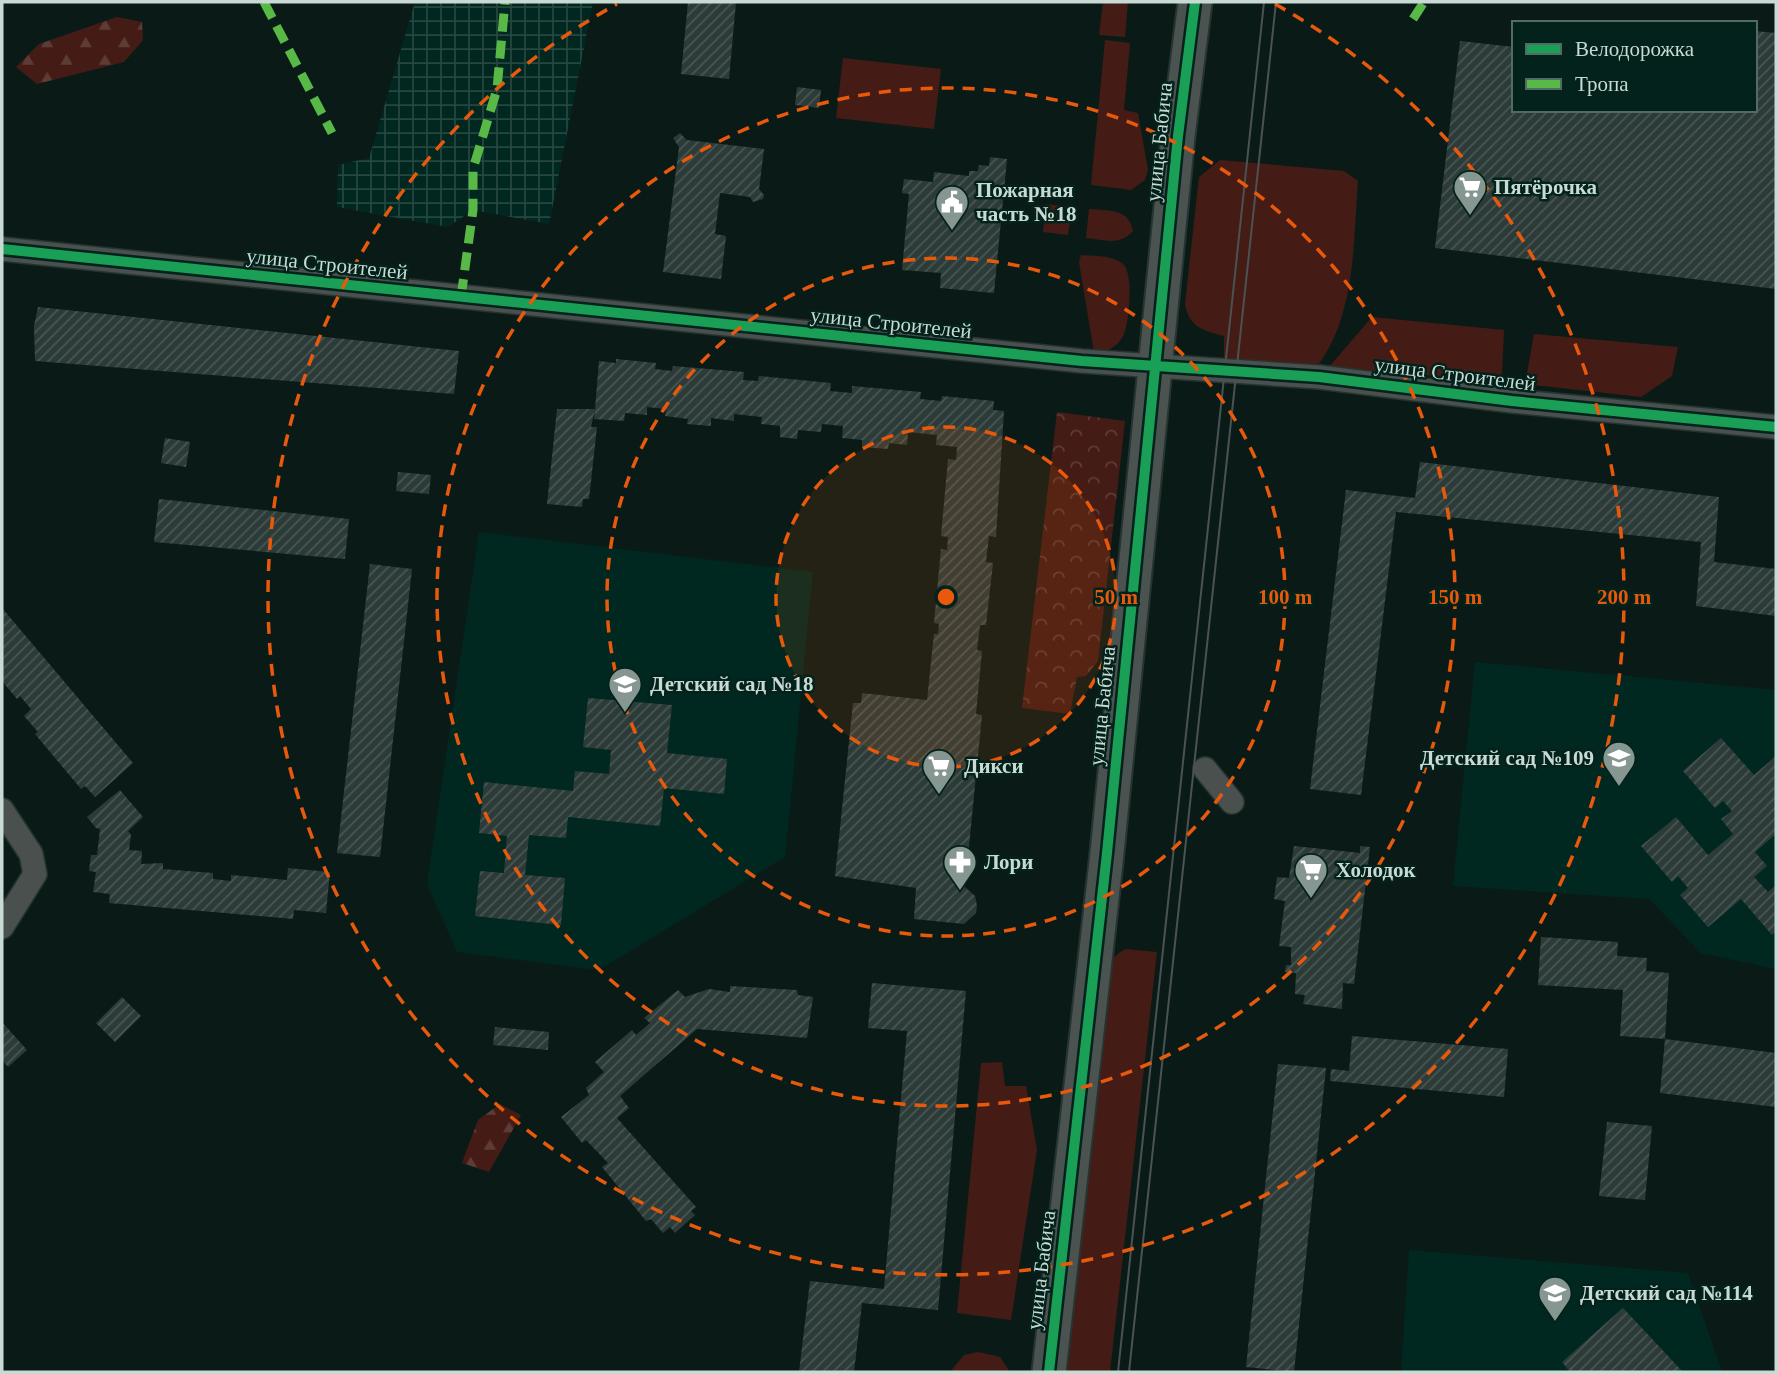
<svg xmlns="http://www.w3.org/2000/svg" width="1778" height="1374" font-family="'Times New Roman',serif">
<defs>
<pattern id="industrial-grid" width="8" height="8" patternUnits="userSpaceOnUse" patternTransform="scale(1.75)"><rect width="8" height="8" fill="#012820"/><path d="M0 4h8M4 0v8" fill="none" stroke="#254740"/></pattern>
<pattern id="forest-firs" width="22" height="20" patternUnits="userSpaceOnUse" patternTransform="scale(1.75)"><rect width="22" height="20" fill="#441c15"/><path d="M5 1l3.5 6h-7zM16 11l3.5 6h-7z" fill="#5e3c36"/></pattern>
<pattern id="park-crowns" width="20" height="18" patternUnits="userSpaceOnUse" patternTransform="scale(1.75)"><rect width="20" height="18" fill="#441c15"/><path d="M2 6a3 3 0 1 1 6 0M12 15a3 3 0 1 1 6 0" fill="none" stroke="#5e3c36"/></pattern>
<pattern id="building-hatch" width="6" height="6" patternUnits="userSpaceOnUse" patternTransform="scale(1.75)"><rect width="6" height="6" fill="#2c3b38"/><path d="M-1 1l2-2M0 6l6-6M5 7l2-2" fill="none" stroke="#495754"/></pattern>
</defs>
<rect width="100%" height="100%" fill="#0a1b17"/>
<path fill="#012820" d="M 479,532 L 813,572 L 785,857 L 599,970 L 457,952 L 427,884 Z
M 1475,662 L 1776,690 L 1776,969 L 1701,953 L 1649,899 L 1453,886 Z
M 1409,1250 L 1688,1273 L 1722,1372 L 1401,1372 Z"/>
<path fill="url(#industrial-grid)" d="M 415,2 L 593,2 L 549,224 L 473,210 L 448,227 L 337,207 L 338,165 L 369,158 Z"/>
<path fill="#441c15" d="M 1103,2 L 1128,2 L 1125,37 L 1099,35 Z
M 1105,40 L 1130,43 L 1124,110 L 1138,113 L 1148,170 L 1145,180 L 1131,190 L 1091,185 Z
M 843,58 L 941,69 L 934,129 L 836,118 Z
M 1220,160 L 1344,171 L 1358,181 C 1353,244 1356,316 1316,368 L 1224,359 L 1224,336 C 1203,330 1189,328 1185,304 L 1199,177 Z
M 1046,204 L 1072,207 L 1068,235 L 1043,232 Z
M 1089,209 C 1109,211 1129,208 1133,231 C 1120,246 1104,240 1086,238 Z
M 1081,255 C 1094,256 1113,255 1123,264 C 1134,274 1129,321 1124,334 C 1119,346 1107,353 1094,353 L 1079,262 Z
M 1372,317 L 1504,330 L 1502,374 L 1497,381 L 1329,367 Z
M 1534,334 L 1678,347 L 1672,376 L 1641,397 L 1525,384 Z
M 1125,949 L 1157,952 L 1110,1372 L 1063,1372 L 1108,961 Z
M 1002,1062 L 1005,1086 L 1026,1086 L 1037,1150 L 1011,1320 L 957,1313 L 981,1063 Z
M 978,1352 L 1000,1357 L 1010,1372 L 950,1372 L 964,1355 Z"/>
<path fill="url(#forest-firs)" d="M 117,17 L 142,22 L 143,40 L 124,62 L 37,84 L 16,67 L 39,44 Z
M 500,1104 L 521,1115 L 489,1172 L 462,1163 L 478,1120 Z"/>
<path fill="url(#park-crowns)" d="M 1057,412 L 1125,421 L 1098,661 L 1086,676 L 1077,677 L 1070,714 L 1022,708 Z"/>
<path fill="url(#building-hatch)" d="M 688,2 L 736,2 L 729,79 L 681,74 Z
M 1755,31 L 1776,33 L 1776,289 L 1435,248 L 1460,41 L 1514,47 L 1514,110 L 1755,110 Z
M 797,87 L 821,90 L 819,108 L 795,105 Z
M 680,133 L 687,140 L 764,149 L 759,189 L 764,195 L 763,199 L 753,202 L 750,197 L 720,193 L 715,234 L 726,236 L 721,279 L 663,272 L 679,147 L 673,138 Z
M 990,157 L 1007,159 L 994,293 L 940,288 L 941,273 L 902,270 L 909,194 L 902,193 L 904,179 L 933,182 L 934,172 L 969,176 L 969,171 L 978,171 L 979,165 L 989,166 Z
M 38,307 L 459,351 L 454,394 L 35,361 L 34,326 Z
M 616,359 L 656,363 L 655,369 L 672,371 L 673,366 L 744,372 L 743,380 L 758,381 L 759,376 L 831,383 L 830,391 L 852,393 L 852,386 L 921,392 L 920,399 L 941,401 L 942,396 L 994,401 L 993,410 L 1004,411 L 996,537 L 989,536 L 986,562 L 993,563 L 986,625 L 980,625 L 977,650 L 982,651 L 976,714 L 982,715 L 965,887 L 975,896 L 977,906 L 976,913 L 964,924 L 914,919 L 916,888 L 835,876 L 853,703 L 861,703 L 862,693 L 927,700 L 934,634 L 938,634 L 939,624 L 934,623 L 941,549 L 947,550 L 948,537 L 941,536 L 948,459 L 956,460 L 957,447 L 936,445 L 937,435 L 908,432 L 907,445 L 889,443 L 888,449 L 862,447 L 862,440 L 842,438 L 843,426 L 822,424 L 821,432 L 798,430 L 797,439 L 780,437 L 780,426 L 761,424 L 762,417 L 734,414 L 734,421 L 711,418 L 711,426 L 687,424 L 688,419 L 665,416 L 666,409 L 647,407 L 647,415 L 625,413 L 624,421 L 594,419 L 595,409 L 591,427 L 597,427 L 589,499 L 583,499 L 582,507 L 547,504 L 557,409 L 595,409 L 599,361 L 616,363 Z
M 165,438 L 190,442 L 186,467 L 161,463 Z
M 1420,462 L 1719,497 L 1714,562 L 1776,569 L 1776,616 L 1696,606 L 1701,542 L 1396,512 L 1361,795 L 1310,789 L 1346,490 L 1415,498 Z
M 398,472 L 431,475 L 429,494 L 396,491 Z
M 159,499 L 349,519 L 345,559 L 154,542 Z
M 370,564 L 412,569 L 380,857 L 337,853 Z
M 2,608 L 133,763 L 95,797 L 85,786 L 81,789 L 35,734 L 38,732 L 24,716 L 31,709 L 20,696 L 17,699 L 2,681 Z
M 588,698 L 672,705 L 667,753 L 727,759 L 724,794 L 664,788 L 660,826 L 568,817 L 566,838 L 529,835 L 525,875 L 565,878 L 561,925 L 475,916 L 480,871 L 504,873 L 507,836 L 479,833 L 484,782 L 573,791 L 575,771 L 609,774 L 611,750 L 583,747 Z
M 1721,738 L 1754,775 L 1776,756 L 1776,834 L 1755,852 L 1767,866 L 1754,877 L 1768,892 L 1776,885 L 1776,931 L 1772,935 L 1741,899 L 1708,927 L 1680,895 L 1688,888 L 1678,876 L 1672,882 L 1641,846 L 1676,817 L 1708,855 L 1733,834 L 1721,819 L 1732,811 L 1723,801 L 1715,808 L 1683,771 Z
M 120,790 L 143,817 L 128,831 L 131,835 L 129,850 L 142,851 L 141,864 L 163,863 L 163,869 L 213,873 L 213,879 L 231,881 L 231,875 L 287,880 L 288,868 L 330,872 L 326,913 L 294,910 L 293,919 L 109,903 L 110,894 L 93,892 L 96,872 L 89,871 L 91,855 L 97,855 L 100,829 L 96,828 L 87,817 Z
M 1294,846 L 1360,853 L 1360,846 L 1370,847 L 1354,984 L 1343,983 L 1342,1009 L 1303,1004 L 1305,995 L 1295,994 L 1296,973 L 1285,972 L 1286,965 L 1291,965 L 1291,947 L 1279,946 L 1285,901 L 1274,899 L 1277,877 L 1289,878 Z
M 1541,937 L 1618,942 L 1617,956 L 1647,958 L 1646,971 L 1669,973 L 1665,1039 L 1620,1036 L 1623,990 L 1538,985 Z
M 872,983 L 966,991 L 938,1310 L 862,1303 L 854,1372 L 799,1372 L 810,1281 L 884,1289 L 907,1031 L 868,1028 Z
M 730,986 L 797,990 L 798,995 L 813,997 L 807,1038 L 697,1029 L 620,1096 L 629,1108 L 617,1118 L 696,1207 L 691,1211 L 695,1215 L 675,1233 L 670,1227 L 663,1233 L 651,1219 L 646,1221 L 602,1167 L 608,1163 L 586,1140 L 582,1143 L 561,1117 L 589,1095 L 586,1088 L 604,1072 L 595,1062 L 632,1030 L 636,1035 L 650,1023 L 644,1018 L 678,990 L 685,997 L 709,989 L 730,992 Z
M 122,997 L 141,1016 L 115,1042 L 96,1023 Z
M 2,1022 L 27,1050 L 8,1067 L 2,1060 Z
M 495,1027 L 549,1032 L 548,1050 L 493,1045 Z
M 1352,1036 L 1508,1049 L 1504,1097 L 1330,1081 L 1331,1069 L 1349,1071 Z
M 1665,1039 L 1776,1053 L 1776,1107 L 1660,1093 Z
M 1278,1064 L 1326,1068 L 1294,1372 L 1246,1367 Z
M 1607,1122 L 1652,1126 L 1645,1200 L 1599,1196 Z
M 1623,1308 L 1683,1372 L 1570,1372 L 1562,1362 Z"/>
<g fill="none" stroke-linecap="round" stroke-linejoin="round">
<defs>
<path id="street" d="M 2,249 L 1082,361 L 1319,377 L 1512,401 L 1776,427
M 1205,769 L 1232,802
M 2,810 L 31,854 L 35,874 L 2,927"/>
<path id="secondary" d="M 1049,1372 L 1107,853 L 1178,136 L 1195,2"/>
</defs>
<use href="#street" stroke="#263431" stroke-width="26"/>
<use href="#secondary" stroke="#263431" stroke-width="37"/>
<use href="#street" stroke="#49504e" stroke-width="23"/>
<use href="#secondary" stroke="#4b5351" stroke-width="33"/>
<path stroke="#4b5251" stroke-width="2" d="M 1118,1372 L 1264,2
M 1129,1372 L 1276,2"/>
<path stroke="#58b947" stroke-width="9" stroke-dasharray="18 9" stroke-linecap="butt" d="M 264,2 L 332,133
M 1413,19 L 1424,2
M 461,297 L 473,210 L 473,169 L 497,89 L 505,2"/>
<defs>
<path id="cycleway" d="M 2,249 L 1082,361 L 1319,377 L 1512,401 L 1776,427
M 1049,1372 L 1107,853 L 1178,136 L 1195,2"/>
</defs>
<use href="#cycleway" stroke="#03221b" stroke-width="15"/>
<use href="#cycleway" stroke="#1a9f57" stroke-width="10"/>
</g>
<circle cx="946" cy="597" r="170" fill="#e8590c" fill-opacity=".12"/>
<g fill="none" stroke="#e8590c" stroke-width="3.5" stroke-dasharray="12 9">
<circle cx="946" cy="597" r="170"/>
<circle cx="946" cy="597" r="339"/>
<circle cx="946" cy="597" r="509"/>
<path d="M1275 4A678 678 0 1 1 617 4"/>
</g>
<defs>
<symbol id="supermarket-pin" viewBox="-11 -11 22 30"><path d="M0 17L-7.5 6A9.5 9.5 0 1 1 7.5 6Z" fill="#869792" stroke="#03221b"/><path d="M-6-5.5h2.5l.6 2H6L4.5 2H-2.5L-4.4-4H-6ZM-1.5 3.2a1.3 1.3 0 1 0 .1 0ZM3 3.2a1.3 1.3 0 1 0 .1 0Z" fill="#fff"/></symbol>
<symbol id="civic-pin" viewBox="-11 -11 22 30"><path d="M0 17L-7.5 6A9.5 9.5 0 1 1 7.5 6Z" fill="#869792" stroke="#03221b"/><path d="M-.6-6.5H3V-4.5H.6V-3L4-1V1h2V6H-6V1h2V-1L-.6-3ZM-1.2 2.5V6h2.4V2.5Z" fill="#fff"/></symbol>
<symbol id="school-pin" viewBox="-11 -11 22 30"><path d="M0 17L-7.5 6A9.5 9.5 0 1 1 7.5 6Z" fill="#869792" stroke="#03221b"/><path d="M0-5L7-2L0 1L-7-2ZM-4 1L0 2.5L4 1V4Q0 6-4 4Z" fill="#fff"/></symbol>
<symbol id="pharmacy-pin" viewBox="-11 -11 22 30"><path d="M0 17L-7.5 6A9.5 9.5 0 1 1 7.5 6Z" fill="#869792" stroke="#03221b"/><path d="M-2-6h4v4h4v4h-4v4h-4v-4h-4v-4h4Z" fill="#fff"/></symbol>
</defs>
<g fill-rule="evenodd">
<use href="#supermarket-pin" x="1451" y="168" width="38" height="52"/>
<use href="#civic-pin" x="933" y="183" width="38" height="52"/>
<use href="#school-pin" x="606" y="665" width="38" height="52"/>
<use href="#school-pin" x="1600" y="739" width="38" height="52"/>
<use href="#supermarket-pin" x="920" y="747" width="38" height="52"/>
<use href="#pharmacy-pin" x="941" y="843" width="38" height="52"/>
<use href="#supermarket-pin" x="1292" y="851" width="38" height="52"/>
<use href="#school-pin" x="1536" y="1274" width="38" height="52"/>
</g>
<g text-anchor="middle" stroke-width="5" stroke-linejoin="round" paint-order="stroke">
<g font-size="21" fill="#c9dad5" stroke="#03221b">
<text transform="translate(1159 142) rotate(-84)" y="7">улица Бабича</text>
<text transform="translate(327 264) rotate(6)" y="7">улица Строителей</text>
<text transform="translate(891 323) rotate(6)" y="7">улица Строителей</text>
<text transform="translate(1455 374) rotate(7)" y="7">улица Строителей</text>
<text transform="translate(1102 706) rotate(-84)" y="7">улица Бабича</text>
<text transform="translate(1041 1270) rotate(-83)" y="7">улица Бабича</text>
</g>
<g font-size="21" font-weight="bold" fill="#c9dad5" stroke="#03221b" text-anchor="start">
<text x="1494" y="194">Пятёрочка</text>
<text x="976" y="197">Пожарная<tspan x="976" dy="24">часть №18</tspan></text>
<text x="650" y="691">Детский сад №18</text>
<text x="1594" y="765" text-anchor="end">Детский сад №109</text>
<text x="964" y="773">Дикси</text>
<text x="984" y="869">Лори</text>
<text x="1336" y="877">Холодок</text>
<text x="1580" y="1300">Детский сад №114</text>
</g>
</g>
<circle cx="946" cy="597" r="10" fill="#e8590c" stroke="#03221b" stroke-width="3.5"/>
<g font-size="21" text-anchor="middle" font-weight="bold" fill="#e8590c" stroke="#03221b" stroke-width="5" stroke-linejoin="round" paint-order="stroke">
<text x="1116" y="604">50 m</text>
<text x="1285" y="604">100 m</text>
<text x="1455" y="604">150 m</text>
<text x="1624" y="604">200 m</text>
</g>
<rect width="1778" height="1374" fill="none" stroke="#c9dad5" stroke-width="7"/>
<rect x="1512" y="21" width="245" height="91" fill="#03221b" stroke="#526c65" stroke-width="2"/>
<rect x="1526" y="44" width="35" height="10" fill="#1a9f57" stroke="#526c65" stroke-width="2"/>
<text x="1575" y="56" font-size="21" fill="#c9dad5">Велодорожка</text>
<rect x="1526" y="79" width="35" height="10" fill="#58b947" stroke="#526c65" stroke-width="2"/>
<text x="1575" y="91" font-size="21" fill="#c9dad5">Тропа</text>
</svg>
